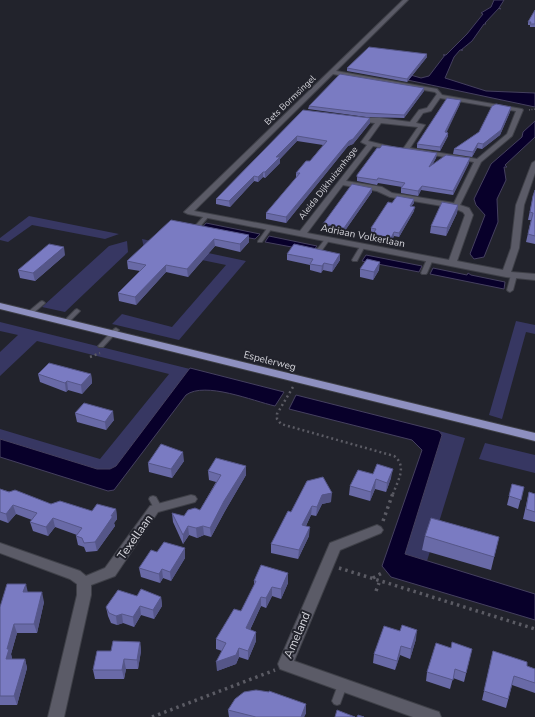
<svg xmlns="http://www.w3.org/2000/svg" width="535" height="717" font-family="'Nunito Sans',sans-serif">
<rect width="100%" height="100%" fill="#22232c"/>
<path fill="#373762" d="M 29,216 L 119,234 L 105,239 L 32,225 L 8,242 L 0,240 L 0,238 Z
M 142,239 L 246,261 L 179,340 L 112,324 L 122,314 L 172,327 L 226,265 L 144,248 Z
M 127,241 L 128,252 L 65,312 L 42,307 L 109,246 Z
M 516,321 L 535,325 L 535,334 L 526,332 L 502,419 L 489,415 Z
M 0,322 L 190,369 L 116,466 L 110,469 L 97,469 L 0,439 L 0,429 L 100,459 L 169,374 L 37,341 L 0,376 L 0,352 L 18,335 L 0,331 Z
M 439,431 L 465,438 L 427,561 L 405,554 L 442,435 Z
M 485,443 L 535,455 L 535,473 L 479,459 Z"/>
<path fill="#08002a" stroke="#45405f" d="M 494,0 L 504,0 L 499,8 L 501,9 L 499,8 L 485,23 L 486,24 L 484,24 L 472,41 L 461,50 L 463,50 L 460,50 L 454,57 L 445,78 L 486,91 L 535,93 L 535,107 L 379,74 L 407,74 L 421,78 L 429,76 L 445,55 L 443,55 L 446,55 L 467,34 L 483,14 L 481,13 L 491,7 Z
M 535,121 L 535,137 L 505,165 L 507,167 L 504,167 L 506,180 L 497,199 L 498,222 L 484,257 L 474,259 L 470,254 L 485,215 L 476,205 L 474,199 L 491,164 L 522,137 L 523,132 Z
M 206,223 L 260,234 L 255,239 L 201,229 Z
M 269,236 L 317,246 L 313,251 L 265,242 Z
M 366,255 L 422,266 L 419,272 L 362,261 Z
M 433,268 L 467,275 L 468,273 L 471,275 L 505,282 L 504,289 L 430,274 Z
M 190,368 L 284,392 L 275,406 C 253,401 205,381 186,395 L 114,490 L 108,491 L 0,457 L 0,439 L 97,469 L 110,469 L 116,466 Z
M 296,395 L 439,431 L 442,435 L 405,554 L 535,594 L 535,620 L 391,577 L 382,566 L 422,450 L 412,440 L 289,409 Z"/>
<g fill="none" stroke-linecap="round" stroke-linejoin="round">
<defs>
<path id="service" d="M 205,215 L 207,215 L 209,216 L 198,229 L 194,229 L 194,227 Z
M 268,227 L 272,227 L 272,228 L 262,242 L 258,242 L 258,241 Z
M 326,238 L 330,238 L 330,239 L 320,253 L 316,253 L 315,252 Z
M 361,245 L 365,245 L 365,246 L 357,261 L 353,261 L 352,260 Z
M 430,257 L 433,259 L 427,273 L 426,274 L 422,274 L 421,273 L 427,259 Z
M 514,273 L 517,275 L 513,290 L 510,292 L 508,291 L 507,290 L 511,275 Z
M 42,301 L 44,302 L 45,303 L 44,304 L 32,314 L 28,314 L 27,313 L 28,312 L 40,302 Z
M 77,309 L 80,311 L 68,323 L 64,323 L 63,322 L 75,310 Z
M 116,328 L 119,330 L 118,331 L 103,347 L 99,347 L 98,346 L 99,345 L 114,329 Z
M 153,496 L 156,497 L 162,508 L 161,510 L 158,511 L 155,510 L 149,499 L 150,497 Z
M 342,681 L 345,682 L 347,685 L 340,704 L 337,705 L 334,704 L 332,701 L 339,682 Z"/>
<path id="minor" d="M 403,0 L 408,0 L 336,71 L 437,89 L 442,95 L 522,109 L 523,110 L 512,136 L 481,162 L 460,205 L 469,208 L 473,215 L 457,261 L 503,270 L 511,248 L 516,205 L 532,163 L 535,161 L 535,173 L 524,205 L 519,248 L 511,272 L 535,274 L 535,280 L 506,277 L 188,214 L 184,212 ZM 333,74 L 435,92 L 437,94 L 427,108 L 419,110 L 410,122 L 380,118 L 355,118 L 354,119 L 357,121 L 375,123 L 361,142 L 367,145 L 300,231 L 194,211 ZM 440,98 L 516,111 L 507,134 L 477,159 L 410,148 L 425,125 L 416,123 L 423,113 L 431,111 ZM 381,123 L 418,127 L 403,149 L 404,150 L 474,162 L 454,203 L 392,193 L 382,187 L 346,181 L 373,146 L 393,150 L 396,148 L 368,141 ZM 343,185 L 377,191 L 390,197 L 454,208 L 463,212 L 465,215 L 449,260 L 307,233 Z
M 191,495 L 195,496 L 197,499 L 195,502 L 158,512 L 115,576 L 91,585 L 91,595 L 64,717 L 48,717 L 77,595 L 77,584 L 70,579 L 0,553 L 0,543 L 80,571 L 86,576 L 105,568 L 150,506 Z
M 377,525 L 381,527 L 383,530 L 381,533 L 340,550 L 294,661 L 433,710 L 439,712 L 441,717 L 413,717 L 280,669 L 278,664 L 330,543 Z"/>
<path id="primary" d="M 0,303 L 535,433 L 535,441 L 0,309 Z"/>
</defs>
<use href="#service" stroke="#3f4048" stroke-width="2"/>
<use href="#minor" stroke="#3f4048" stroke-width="2"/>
<use href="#primary" stroke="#3f4048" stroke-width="2"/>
<path stroke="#5b5b64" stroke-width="1.5" stroke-dasharray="1 1.5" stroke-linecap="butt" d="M 529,110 L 535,109"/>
<path stroke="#5b5b64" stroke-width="2.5" stroke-dasharray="2 3" stroke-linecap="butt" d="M 90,357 L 100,353
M 293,387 L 277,414 L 277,419 L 281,424 L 394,456 C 408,466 397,482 393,494"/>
<path stroke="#5b5b64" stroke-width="3.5" stroke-dasharray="2.5 4" stroke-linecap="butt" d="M 383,521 L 393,493
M 339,568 L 535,629
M 373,578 L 382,573
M 376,591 L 379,583
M 152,717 L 275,670"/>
<use href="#service" fill="#5b5b67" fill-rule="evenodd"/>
<use href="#minor" fill="#5b5b67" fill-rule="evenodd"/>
<use href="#primary" fill="#8e90c0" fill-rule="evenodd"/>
</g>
<path fill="#696aa7" d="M 535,10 L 535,27 L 530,27 L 530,25 L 528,25 L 528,22 Z
M 427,54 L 427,57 L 407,82 L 347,71 L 347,68 Z
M 424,91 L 404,118 L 366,117 L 308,109 L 309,106 Z
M 460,104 L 446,132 L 448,133 L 448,136 L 440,151 L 417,148 L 417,144 Z
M 511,107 L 510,112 L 500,135 L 482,149 L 477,148 L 472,157 L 453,154 L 454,149 L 479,132 Z
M 303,110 L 370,123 L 353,144 L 348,146 L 286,223 L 266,219 L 266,213 L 296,178 L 296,173 L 310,161 L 323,145 L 297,141 L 280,159 L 280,163 L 265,178 L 263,177 L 258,182 L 254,181 L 230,207 L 216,204 L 216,199 Z
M 437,153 L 436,158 L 432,165 L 469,163 L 453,195 L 421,190 L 418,196 L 401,193 L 401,188 L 402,187 L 378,183 L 377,185 L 357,181 L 357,175 Z
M 372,188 L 372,192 L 344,232 L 322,228 L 323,224 Z
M 535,190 L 535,244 L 526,242 L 531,220 L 528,220 L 533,196 Z
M 414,199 L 414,203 L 411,206 L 414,211 L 399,237 L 394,236 L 391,242 L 372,238 L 373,234 L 374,232 L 371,232 L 371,228 L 392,203 Z
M 458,205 L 457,213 L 446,236 L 430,233 L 431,226 Z
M 171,220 L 249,242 L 240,252 L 215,246 L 188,277 L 166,272 L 136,305 L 119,301 L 118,293 L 140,271 L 128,269 L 127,261 Z
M 287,254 L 340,260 L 332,272 L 323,270 L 321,273 L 310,270 L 310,265 L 287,260 Z
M 65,255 L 35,281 L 20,278 L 18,270 Z
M 360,269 L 379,270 L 373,280 L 360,277 Z
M 38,374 L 91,374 L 92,383 L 82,394 L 68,390 L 66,392 L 40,382 Z
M 75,413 L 114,420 L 106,430 L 77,422 Z
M 184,461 L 172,478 L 149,472 L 148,463 Z
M 246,466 L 246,475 L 225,511 L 211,537 L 204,535 L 197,538 L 189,535 L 183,544 L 173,522 L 172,513 L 184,516 L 200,510 L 216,482 L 209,480 L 208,471 Z
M 373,474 L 391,478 L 386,492 L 375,489 L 370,501 L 349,495 L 350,486 Z
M 307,481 L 331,502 L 322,504 L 316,516 L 311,515 L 306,526 L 309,536 L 298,559 L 271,553 L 271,544 L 291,512 Z
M 512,484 L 524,487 L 518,509 L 507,505 Z
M 0,489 L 51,504 L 92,511 L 116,509 L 117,519 L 114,523 L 115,526 L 97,551 L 86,552 L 84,547 L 78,545 L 76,536 L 77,535 L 55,527 L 48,536 L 33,531 L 30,522 L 32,520 L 16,514 L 8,523 L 0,520 Z
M 529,492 L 535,494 L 535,522 L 523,519 Z
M 425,536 L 499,537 L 491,570 L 422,550 Z
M 157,552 L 185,558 L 171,581 L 163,578 L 160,583 L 141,577 L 139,568 Z
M 254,581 L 288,583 L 281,599 L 272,596 L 266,608 L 261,606 L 250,630 L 256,632 L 256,641 L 248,660 L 239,657 L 236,664 L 217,671 L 222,651 L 216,649 L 216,639 L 241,611 L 254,586 Z
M 28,592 L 44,602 L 37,633 L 17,633 L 11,654 L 12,659 L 25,659 L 27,668 L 17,705 L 0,705 L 0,607 Z
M 137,596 L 161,597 L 162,606 L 154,619 L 141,615 L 134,627 L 123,623 L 117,625 L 111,623 L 108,616 L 106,607 Z
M 416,639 L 410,659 L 400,655 L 395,670 L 373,663 L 374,654 Z
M 140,642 L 141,651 L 138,669 L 126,669 L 124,679 L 95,679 L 93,670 L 111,651 Z
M 451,648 L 472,649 L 464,682 L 453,678 L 450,689 L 426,681 L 427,672 Z
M 493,651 L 527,666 L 535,669 L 535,693 L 512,685 L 506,708 L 482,700 Z
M 306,704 L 306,713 L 304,717 L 229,717 L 228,710 Z"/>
<path fill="#555688" d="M 427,54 L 427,57 L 407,82 L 407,79 Z
M 424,88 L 424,91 L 404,118 L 404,115 Z
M 461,100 L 460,104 L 445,136 L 445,132 Z
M 511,107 L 510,112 L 500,135 L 482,149 L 483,144 Z
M 370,118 L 370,123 L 353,144 L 348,146 L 286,223 L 286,217 L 349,141 Z
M 448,133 L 448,136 L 440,151 L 440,147 Z
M 297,136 L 297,141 L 280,159 L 280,163 L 265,178 L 265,172 L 276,157 Z
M 478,143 L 477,148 L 472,157 L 473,152 Z
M 437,153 L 436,158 L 428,172 L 429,167 Z
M 470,158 L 469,163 L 453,195 L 453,191 Z
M 263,172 L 263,177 L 258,182 L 258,177 Z
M 254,176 L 254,181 L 230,207 L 229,201 Z
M 422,186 L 421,190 L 418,196 L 418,191 Z
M 372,188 L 372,192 L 344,232 L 344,228 Z
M 414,199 L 414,203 L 409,210 L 410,206 Z
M 458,205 L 457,213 L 446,236 L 447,228 Z
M 415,207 L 414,211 L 399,237 L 399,233 Z
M 394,232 L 394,236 L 391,242 L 391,238 Z
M 249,235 L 249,242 L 240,252 L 240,244 Z
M 214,239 L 215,246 L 188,277 L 187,269 Z
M 64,247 L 65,255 L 35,281 L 33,273 Z
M 340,254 L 340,260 L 332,272 L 333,265 Z
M 380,262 L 379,270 L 373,280 L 374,272 Z
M 324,263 L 323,270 L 321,273 L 322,266 Z
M 166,265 L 166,272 L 136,305 L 135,297 Z
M 91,374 L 92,383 L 82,394 L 81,385 Z
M 67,381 L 68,390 L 66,392 L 65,383 Z
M 113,411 L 114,420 L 106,430 L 105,422 Z
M 183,452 L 184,461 L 172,478 L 171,469 Z
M 246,466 L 246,475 L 225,511 L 211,537 L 210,528 L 224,501 Z
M 393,469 L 391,478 L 386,492 L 387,483 Z
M 376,479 L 375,489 L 370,501 L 371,492 Z
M 332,493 L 331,502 L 322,504 L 316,516 L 317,507 L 322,495 Z
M 13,505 L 16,514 L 8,523 L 6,514 Z
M 312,506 L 311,515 L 302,534 L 302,525 Z
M 116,509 L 117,519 L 114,523 L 115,526 L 97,551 L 95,542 Z
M 53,518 L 55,527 L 48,536 L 46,527 Z
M 188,526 L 189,535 L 183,544 L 183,535 Z
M 203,526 L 204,535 L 197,538 L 196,528 Z
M 310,527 L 309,536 L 298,559 L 299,550 Z
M 185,548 L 185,558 L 171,581 L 170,572 Z
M 162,569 L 163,578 L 160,583 L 159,574 Z
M 288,573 L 288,583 L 281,599 L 281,589 Z
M 26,584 L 28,593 L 23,592 Z
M 272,587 L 272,596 L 266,608 L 266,598 Z
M 42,592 L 44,602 L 37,633 L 34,624 Z
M 161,597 L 162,606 L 154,619 L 153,610 Z
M 261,597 L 261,606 L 246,638 L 246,628 Z
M 140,606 L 141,615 L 134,627 L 133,617 Z
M 122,614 L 123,623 L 117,625 L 116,616 Z
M 14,624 L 17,633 L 11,654 L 12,658 L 9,668 L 6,659 L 7,649 Z
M 417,630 L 416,639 L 410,659 L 411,649 Z
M 256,632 L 256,641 L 248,660 L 248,651 Z
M 140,642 L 141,651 L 138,669 L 137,660 Z
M 401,646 L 400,655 L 395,670 L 397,661 Z
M 239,648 L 239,657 L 236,664 L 217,671 L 216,662 Z
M 25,659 L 27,668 L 17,705 L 14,696 Z
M 124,659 L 126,669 L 124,679 L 122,670 Z
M 306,704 L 306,713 L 304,717 L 301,717 Z"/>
<path fill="#7a7bc2" stroke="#555688" d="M 535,10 L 535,24 L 530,24 L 531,22 L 528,22 Z
M 369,47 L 427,54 L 407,79 L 347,68 Z
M 340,74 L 424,88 L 404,115 L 366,113 L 309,106 Z
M 447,98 L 461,100 L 445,132 L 448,133 L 440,147 L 417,144 Z
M 496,104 L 511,107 L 501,130 L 483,144 L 478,143 L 473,152 L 454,149 L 479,132 L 492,106 Z
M 303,110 L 370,118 L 353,139 L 349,141 L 286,217 L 266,213 L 300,173 L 296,173 L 306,161 L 310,161 L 327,141 L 297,136 L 276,157 L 280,157 L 265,172 L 263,172 L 258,177 L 254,176 L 229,201 L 216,199 Z
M 382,145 L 437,153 L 429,167 L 446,155 L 470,158 L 453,191 L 422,186 L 418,191 L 401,188 L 405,183 L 378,178 L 377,180 L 357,177 L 357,175 L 377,148 L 380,148 Z
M 352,184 L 372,188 L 344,228 L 323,224 Z
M 535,190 L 535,236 L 528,234 L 533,213 L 530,212 L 533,196 Z
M 397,196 L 414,199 L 410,206 L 415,207 L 399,233 L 394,232 L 391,238 L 373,234 L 376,229 L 371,228 L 388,202 L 392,203 Z
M 442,202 L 458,205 L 447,228 L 431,226 Z
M 171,220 L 249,235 L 240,244 L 214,239 L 187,269 L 166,265 L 135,297 L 118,293 L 146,265 L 127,261 Z
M 49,244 L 64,247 L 33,273 L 18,270 Z
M 294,244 L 340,254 L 333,265 L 324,263 L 322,266 L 310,264 L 313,259 L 287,254 Z
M 367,259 L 380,262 L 374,272 L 360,269 Z
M 49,363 L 91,374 L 81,385 L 67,381 L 65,383 L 38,374 Z
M 84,403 L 113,411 L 105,422 L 75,413 Z
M 161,444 L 183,452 L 171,469 L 148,463 Z
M 216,458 L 246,466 L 224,501 L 210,528 L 203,526 L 196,528 L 188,526 L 183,535 L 172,513 L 184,516 L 188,510 L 195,508 L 200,510 L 221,475 L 208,471 Z
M 377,464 L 393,469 L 387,483 L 376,479 L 371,492 L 350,486 L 358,470 L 373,474 Z
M 323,477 L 332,493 L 322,495 L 317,507 L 312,506 L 302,525 L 310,527 L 299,550 L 271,544 L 288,511 L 291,512 L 307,481 Z
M 512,484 L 524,487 L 521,500 L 509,496 Z
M 0,489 L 9,492 L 15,490 L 51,504 L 60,501 L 92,511 L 97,504 L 116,509 L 111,516 L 113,516 L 95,542 L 84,543 L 82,538 L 76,536 L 82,528 L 53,518 L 46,527 L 30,522 L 37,513 L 13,505 L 6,514 L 0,512 Z
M 529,492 L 535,494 L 535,512 L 526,509 Z
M 431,518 L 499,537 L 494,557 L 425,536 Z
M 164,542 L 185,548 L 170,572 L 162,569 L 159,574 L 139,568 L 151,550 L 157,552 Z
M 261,565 L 288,573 L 281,589 L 272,587 L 266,598 L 261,597 L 246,628 L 256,632 L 248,651 L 239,648 L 236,655 L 216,662 L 226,643 L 216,639 L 234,609 L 241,611 L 256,581 L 254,581 Z
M 7,584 L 26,584 L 23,592 L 42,592 L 34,624 L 14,624 L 7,649 L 9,649 L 6,659 L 25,659 L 14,696 L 0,696 L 0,607 Z
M 141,589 L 161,597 L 153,610 L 140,606 L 133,617 L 122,614 L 116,616 L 109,613 L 106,607 L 118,590 L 137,596 Z
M 402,625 L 417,630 L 411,649 L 401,646 L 397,661 L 374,654 L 384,626 L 400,631 Z
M 113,641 L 140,642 L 137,660 L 124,659 L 122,670 L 93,670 L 97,651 L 111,651 Z
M 452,642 L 472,649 L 466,673 L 455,669 L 453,680 L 427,672 L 436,643 L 451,648 Z
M 493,651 L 527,662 L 527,666 L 535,669 L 535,683 L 514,676 L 508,699 L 484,691 Z
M 256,690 L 269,692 L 269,691 L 306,704 L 301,717 L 302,717 L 256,717 L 228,710 L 235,699 L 244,692 Z
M 337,710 L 355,717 L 335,717 Z
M 358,715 L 364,717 L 357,717 Z"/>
<g text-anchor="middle" stroke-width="4" stroke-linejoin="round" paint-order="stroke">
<g font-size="9" fill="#d4d4db" stroke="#22232c">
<text transform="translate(290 100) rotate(-44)" y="3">Bets Bormsingel</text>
<text transform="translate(328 183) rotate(-52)" y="3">Aleida Dijkhuizenhage</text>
</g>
<g font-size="10" fill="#d4d4db" stroke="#22232c">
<text transform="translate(363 235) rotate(11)" y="4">Adriaan Volkerlaan</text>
<text transform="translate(270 360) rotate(14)" y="4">Espelerweg</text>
</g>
<g font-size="12" fill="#d4d4db" stroke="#22232c">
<text transform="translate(135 537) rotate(-55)" y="4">Texellaan</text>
<text transform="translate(297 635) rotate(-67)" y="4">Ameland</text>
</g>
</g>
</svg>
